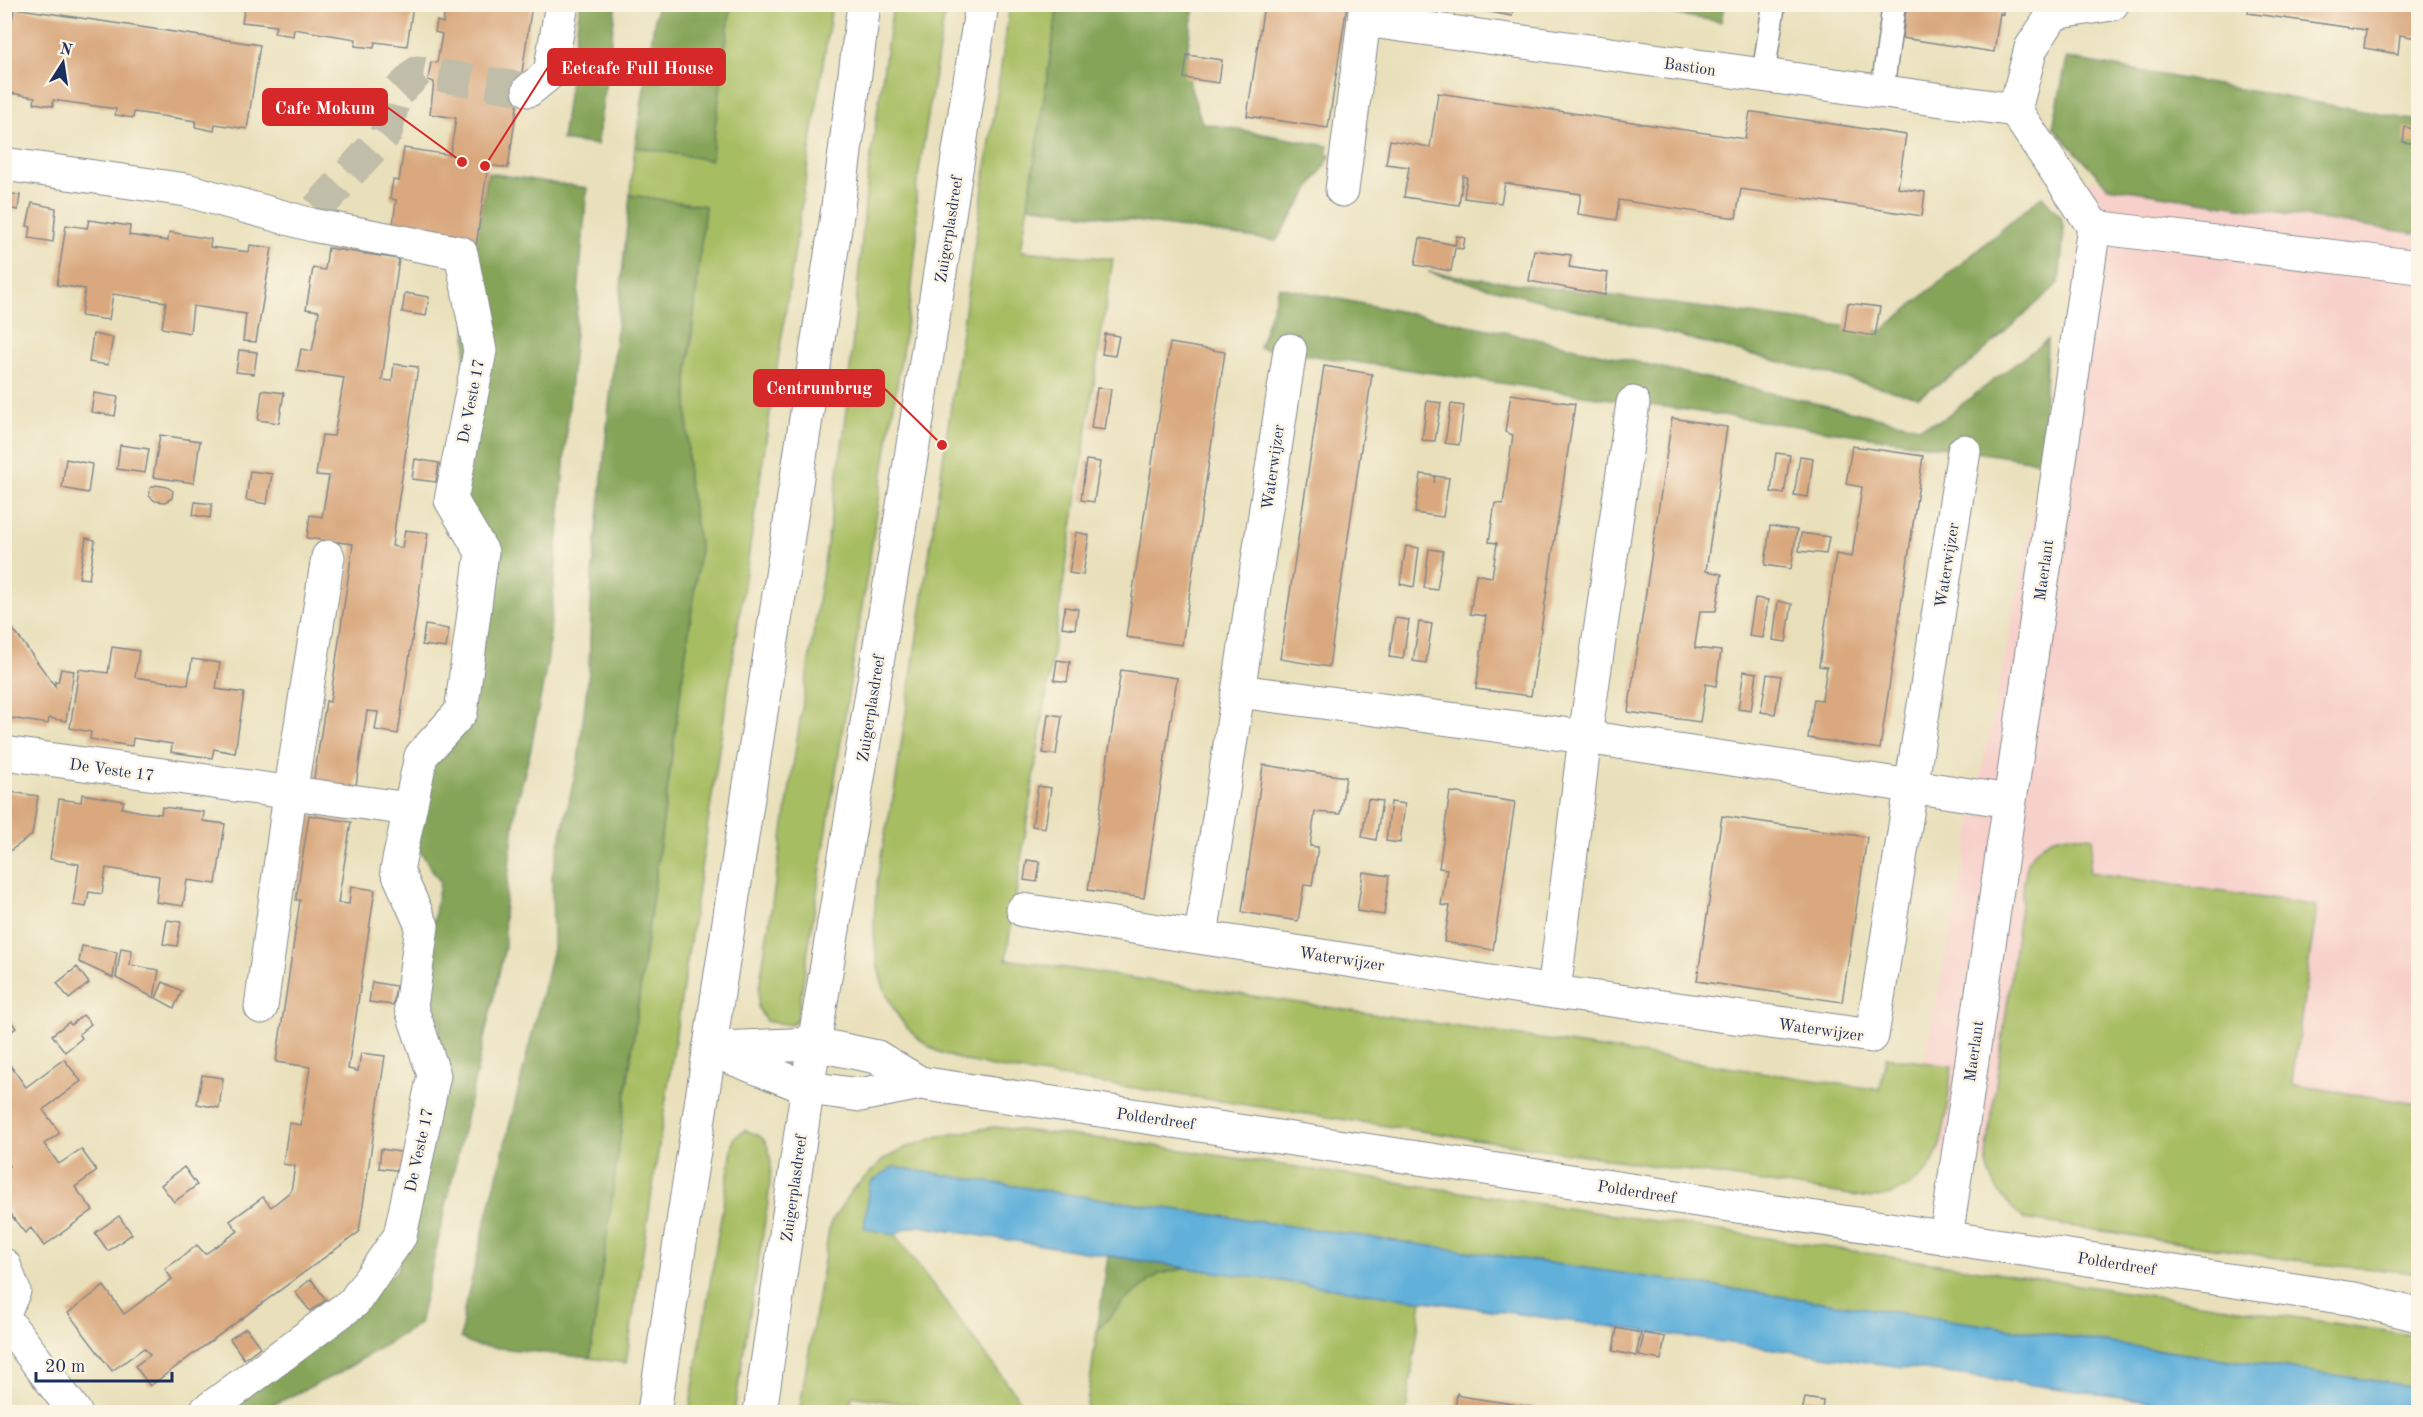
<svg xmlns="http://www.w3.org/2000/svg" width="2423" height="1417" font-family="'Old Standard TT',serif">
<rect width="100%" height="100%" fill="#fcf5e5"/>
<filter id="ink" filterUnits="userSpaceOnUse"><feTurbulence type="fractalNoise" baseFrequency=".0167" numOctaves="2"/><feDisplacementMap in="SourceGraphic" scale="12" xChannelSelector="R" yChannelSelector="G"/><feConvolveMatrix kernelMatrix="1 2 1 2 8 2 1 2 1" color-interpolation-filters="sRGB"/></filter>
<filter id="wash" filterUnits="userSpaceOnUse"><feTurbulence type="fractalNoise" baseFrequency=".008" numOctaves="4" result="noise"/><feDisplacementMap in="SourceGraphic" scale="24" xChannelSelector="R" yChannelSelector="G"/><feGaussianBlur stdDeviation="1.35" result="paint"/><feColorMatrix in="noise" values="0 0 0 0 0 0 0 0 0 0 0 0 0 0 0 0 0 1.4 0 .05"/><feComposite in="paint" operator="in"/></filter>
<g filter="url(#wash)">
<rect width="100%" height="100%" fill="#e9e0bb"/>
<path fill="#f7d0ca" d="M 2089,180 L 2418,233 L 2418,1213 L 1907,1150 L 2044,457 Z"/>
<path fill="#a7bd62" stroke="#617660" stroke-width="1.5" d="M 731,5 L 832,5 L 626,1363 L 590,1358 L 700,549 L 688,478 L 687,380 L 705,206 L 630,195 L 635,147 L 711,160 Z
M 893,5 L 946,5 L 916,190 L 917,236 L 911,295 L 797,1020 L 791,1025 L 766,1021 L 758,1008 L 759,989 L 845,426 L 867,183 Z
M 1010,5 L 1058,5 L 1021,251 L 1113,259 L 1006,959 L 1880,1090 L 1886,1057 L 1952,1066 C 1943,1128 1949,1189 1871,1198 L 992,1067 C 973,1062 952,1059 935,1050 C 846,998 876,874 894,793 Z
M 2069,835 L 2093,838 L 2089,872 L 2317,906 L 2292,1081 L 2295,1085 L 2418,1104 L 2418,1273 L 2318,1264 L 2024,1219 C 2003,1200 1989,1184 1986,1156 L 2027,862 C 2039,845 2048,837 2069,835 Z
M 993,1127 L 1122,1141 L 2418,1336 L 2418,1387 L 1066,1194 L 893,1167 L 864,1228 L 895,1235 L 1029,1412 L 960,1412 L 852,1396 L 849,1412 L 799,1412 L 830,1224 L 852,1190 L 884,1159 L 905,1148 L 940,1136 Z
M 745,1130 C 750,1132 759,1134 763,1139 C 776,1154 769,1184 768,1202 L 734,1412 L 689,1412 L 734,1138 Z
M 1187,1268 L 1422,1300 L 1406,1412 L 1086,1412 L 1097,1331 L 1122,1303 L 1159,1274 Z"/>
<path fill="#85a458" stroke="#506a5b" stroke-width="1.5" d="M 580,5 L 616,5 L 597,145 L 562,140 Z
M 657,5 L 731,5 L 711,160 L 635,147 Z
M 1058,5 L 1194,5 L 1188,46 L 1190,85 L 1202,123 L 1328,146 L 1326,154 L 1331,155 L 1276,241 L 1028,206 Z
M 1616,5 L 1724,4 L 1724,5 L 1721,22 Z
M 2067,58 L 2418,121 L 2418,234 L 2108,187 L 2053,127 Z
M 488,173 L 587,188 L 548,657 L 531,748 L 516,807 L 504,913 L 505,947 L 419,1324 L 339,1373 L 258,1412 L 196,1412 L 398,1270 L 440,1022 L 423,989 L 440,882 L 407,831 L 417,785 L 453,737 L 484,547 L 457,510 L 467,321 L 477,234 Z
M 630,195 L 705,206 L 687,380 L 688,478 L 700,549 L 590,1358 L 472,1345 L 461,1338 L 464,1310 L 553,949 L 552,876 L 578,761 L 589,671 L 592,579 Z
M 2042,196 L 2061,217 L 2064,231 L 2059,283 L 1966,367 L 1918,397 L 1428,272 L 1881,331 Z
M 1279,287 L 1528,337 L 1919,427 L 1941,420 L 2047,340 L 2042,462 L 1259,348 Z
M 1108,1256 L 1187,1268 L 1159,1274 L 1122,1303 L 1097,1331 Z"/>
<path fill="#60b0da" stroke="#3e709c" stroke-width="1.5" d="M 893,1167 L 1066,1194 L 2418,1387 L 2418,1412 L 2229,1412 L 1187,1268 L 919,1226 L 904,1229 L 895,1235 L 864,1228 L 870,1183 Z"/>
<g id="blocks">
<path fill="#d9a87e" d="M 446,4 L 532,4 L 508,168 L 488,165 L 476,246 L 392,233 L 396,200 L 390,198 L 393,180 L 399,181 L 404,148 L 450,155 L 456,118 L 430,114 L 434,82 L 428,80 L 431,62 L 437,63 L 442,34 L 435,32 L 437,21 L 443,23 Z
M 1447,4 L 1514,4 L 1512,16 Z
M 1907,4 L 2001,4 L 2000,10 L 2003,10 L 2003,14 L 2000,13 L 1994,52 L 1902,38 Z
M 2249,4 L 2418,4 L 2418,38 L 2400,35 L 2398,54 L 2364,48 L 2366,30 L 2248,13 Z
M 245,5 L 413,5 L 407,46 L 375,42 L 374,48 L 355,46 L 356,39 L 294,29 L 293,36 L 274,33 L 276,26 L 242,22 Z
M 1264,5 L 1347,5 L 1328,128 L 1247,116 Z
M 14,8 L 260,45 L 247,129 L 215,124 L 214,131 L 195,127 L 196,121 L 134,112 L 133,118 L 115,115 L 116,109 L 53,100 L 53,106 L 34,103 L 35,97 L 4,92 L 4,71 Z
M 1187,55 L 1222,60 L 1219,83 L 1184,78 Z
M 1438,93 L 1745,139 L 1750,112 L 1753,112 L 1906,135 L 1898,188 L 1925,192 L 1922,216 L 1741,189 L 1736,218 L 1619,200 L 1616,220 L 1578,214 L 1581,194 L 1505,183 L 1501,203 L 1464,198 L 1467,177 L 1463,176 L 1459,205 L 1404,197 L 1409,167 L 1386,164 L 1390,140 L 1430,147 Z
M 2405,127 L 2418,130 L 2418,144 L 2403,142 Z
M 4,193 L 20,195 L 18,210 L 4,207 Z
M 32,203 L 56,208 L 53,242 L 29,238 L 31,227 L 27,226 Z
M 89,220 L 130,226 L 129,235 L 168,241 L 169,232 L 211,239 L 210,247 L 249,252 L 250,245 L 272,248 L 256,342 L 243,341 L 246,314 L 193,306 L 190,333 L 162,328 L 166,302 L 113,294 L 109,320 L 81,316 L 85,289 L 57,285 L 66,225 L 87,228 Z
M 1457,236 L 1465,238 L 1463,249 L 1455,248 L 1451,271 L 1415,265 L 1420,238 L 1455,245 Z
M 328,248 L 399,259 L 382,380 L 392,381 L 394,364 L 418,367 L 392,546 L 402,548 L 405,530 L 428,533 L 398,734 L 375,730 L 378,712 L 367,711 L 355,792 L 313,785 L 326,701 L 330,702 L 353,544 L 307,538 L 310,515 L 322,517 L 329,476 L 316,475 L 322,435 L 334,436 L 344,378 L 297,371 L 301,349 L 312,351 L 316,331 L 319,311 L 306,309 L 313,268 L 325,270 Z
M 1534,250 L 1571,255 L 1569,267 L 1608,273 L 1605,295 L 1529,281 Z
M 4,262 L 10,263 L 6,291 L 4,291 Z
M 405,293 L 429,297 L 426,316 L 402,312 Z
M 1848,303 L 1880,307 L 1875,336 L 1844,331 Z
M 93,334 L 113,338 L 108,365 L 89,362 Z
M 1105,334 L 1119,336 L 1115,356 L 1102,354 Z
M 1170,343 L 1225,352 L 1182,645 L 1126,637 Z
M 239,350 L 257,352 L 254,374 L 236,372 Z
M 1324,366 L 1372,374 L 1329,667 L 1280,659 Z
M 1097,388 L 1111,389 L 1105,430 L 1091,428 Z
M 262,390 L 284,393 L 279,423 L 258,420 Z
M 94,393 L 118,397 L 115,416 L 91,412 Z
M 1511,394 L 1575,404 L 1531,696 L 1476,689 L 1486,616 L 1470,614 L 1476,574 L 1492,577 L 1497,543 L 1489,542 L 1495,503 L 1503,504 L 1513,435 L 1505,432 Z
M 1427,401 L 1441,403 L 1435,441 L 1422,440 Z
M 1451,404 L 1464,406 L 1459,445 L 1445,443 Z
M 1672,418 L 1727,427 L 1706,571 L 1722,574 L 1716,611 L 1700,611 L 1695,645 L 1695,648 L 1721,651 L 1716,686 L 1706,684 L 1700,722 L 1628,712 Z
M 160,435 L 200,441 L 194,483 L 153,477 Z
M 120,445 L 149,449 L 145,473 L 117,469 Z
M 1852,446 L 1923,456 L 1880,749 L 1808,738 L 1814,699 L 1822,700 L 1827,667 L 1819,666 L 1836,554 L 1852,557 L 1862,487 L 1846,484 Z
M 1776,453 L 1790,455 L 1784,494 L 1771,492 Z
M 1800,456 L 1813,458 L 1808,497 L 1794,495 Z
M 66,459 L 92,464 L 88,493 L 62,488 Z
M 415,459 L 439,463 L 436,482 L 412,479 Z
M 1086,460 L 1100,462 L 1094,502 L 1081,500 Z
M 250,471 L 272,474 L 267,504 L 246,500 Z
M 1421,474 L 1435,476 L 1434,483 L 1435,476 L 1449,478 L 1443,517 L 1415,513 Z
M 156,485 L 167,487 L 173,491 L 172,498 L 165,502 L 155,501 L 149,496 L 150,488 Z
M 195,502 L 212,504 L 210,518 L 193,515 Z
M 1770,526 L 1797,530 L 1791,569 L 1765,565 Z
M 1076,532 L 1089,535 L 1083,575 L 1069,573 Z
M 1801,533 L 1829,537 L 1826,554 L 1799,551 Z
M 86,538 L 95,540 L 89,579 L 79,578 Z
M 1406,546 L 1419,548 L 1414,587 L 1400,584 Z
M 1429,549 L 1443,551 L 1437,590 L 1424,588 Z
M 1755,598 L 1768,600 L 1763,638 L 1749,636 Z
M 1778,601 L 1792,604 L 1786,642 L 1773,640 Z
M 1065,607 L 1078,609 L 1075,629 L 1062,627 Z
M 4,617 L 55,686 L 55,681 L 58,682 L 61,669 L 74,671 L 66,721 L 49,718 L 48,724 L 10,718 L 4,711 Z
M 1395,618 L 1409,620 L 1403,659 L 1389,657 Z
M 1419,622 L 1432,624 L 1426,663 L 1413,661 Z
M 425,625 L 449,629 L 446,648 L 422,645 Z
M 112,647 L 139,651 L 135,677 L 188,685 L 192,659 L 220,663 L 216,689 L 244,693 L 235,753 L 214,749 L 212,758 L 171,752 L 172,744 L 133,738 L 132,746 L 111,743 L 90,739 L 91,732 L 70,728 L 79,669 L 108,673 Z
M 1057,660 L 1070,662 L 1067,682 L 1054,680 Z
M 1121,670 L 1177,678 L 1144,898 L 1088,890 Z
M 1744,671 L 1757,673 L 1751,711 L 1738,709 Z
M 1767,674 L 1781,676 L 1775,714 L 1761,712 Z
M 1048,714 L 1062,716 L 1056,755 L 1043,753 Z
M 1263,765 L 1346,777 L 1340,814 L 1315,812 L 1310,846 L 1318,847 L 1312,886 L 1304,885 L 1298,921 L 1242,912 Z
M 1038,786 L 1051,788 L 1045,828 L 1032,826 Z
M 4,791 L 38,796 L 32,835 L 4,855 Z
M 1450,792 L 1515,802 L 1493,950 L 1444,942 L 1450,906 L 1441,905 L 1447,869 L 1439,868 Z
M 82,794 L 124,801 L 122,808 L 142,812 L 161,814 L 162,807 L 204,812 L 203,821 L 225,824 L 216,884 L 187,880 L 183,906 L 156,902 L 159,876 L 106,868 L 102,894 L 89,892 L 86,907 L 73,905 L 79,864 L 50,859 L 59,799 L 81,802 Z
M 1368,799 L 1382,801 L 1376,840 L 1362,837 Z
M 1391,802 L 1405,804 L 1400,843 L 1386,841 Z
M 309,815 L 351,822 L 338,903 L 349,904 L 351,886 L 375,890 L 348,1069 L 358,1071 L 361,1053 L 385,1056 L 359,1232 L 150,1386 L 135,1366 L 150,1355 L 144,1348 L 112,1371 L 68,1313 L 104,1286 L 124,1314 L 172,1279 L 165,1269 L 182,1257 L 197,1245 L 205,1254 L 238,1231 L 230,1221 L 263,1197 L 271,1207 L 291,1191 L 295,1166 L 283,1164 L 289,1123 L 301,1125 L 310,1067 L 276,1062 L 300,900 L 296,900 Z
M 1722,816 L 1867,837 L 1842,1002 L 1697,981 Z
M 1027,860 L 1040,862 L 1037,882 L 1024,880 Z
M 1363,872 L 1389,876 L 1384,915 L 1357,911 Z
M 167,920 L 181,922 L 177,946 L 163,944 Z
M 82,946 L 117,952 L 113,978 L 79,962 Z
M 121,948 L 132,950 L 130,965 L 159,970 L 154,998 L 116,978 Z
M 77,967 L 89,983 L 69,999 L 57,983 Z
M 163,982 L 182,991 L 174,1008 L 156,998 Z
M 372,982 L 396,986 L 393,1005 L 369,1002 Z
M 4,1012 L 16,1028 L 4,1037 Z
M 83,1015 L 91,1024 L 79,1034 L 82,1038 L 65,1052 L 52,1035 L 69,1022 L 71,1025 Z
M 4,1057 L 26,1087 L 64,1059 L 81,1081 L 43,1110 L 60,1133 L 44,1144 L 59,1164 L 81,1149 L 97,1171 L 75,1187 L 93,1210 L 44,1246 L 31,1228 L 25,1233 L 4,1206 L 4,1169 L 9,1166 L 4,1160 Z
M 202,1075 L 223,1078 L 219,1108 L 197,1104 Z
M 381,1149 L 406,1153 L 403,1171 L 379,1168 Z
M 184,1167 L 197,1185 L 174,1202 L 161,1185 Z
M 119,1216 L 132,1234 L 108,1251 L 95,1233 Z
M 311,1279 L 326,1300 L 310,1311 L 295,1292 Z
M 246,1328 L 260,1347 L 244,1359 L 230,1339 Z
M 1617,1328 L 1641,1333 L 1636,1356 L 1613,1351 Z
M 1644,1333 L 1665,1337 L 1661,1360 L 1639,1356 Z
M 1457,1393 L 1460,1396 L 1563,1412 L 1455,1412 Z
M 1805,1398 L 1823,1401 L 1822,1412 L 1802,1412 Z"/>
</g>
</g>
<g filter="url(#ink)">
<use href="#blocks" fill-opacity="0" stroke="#82888c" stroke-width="1.5"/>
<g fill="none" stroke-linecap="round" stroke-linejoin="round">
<path stroke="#c0bda8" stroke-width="33" stroke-dasharray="33 16" stroke-linecap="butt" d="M 317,209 L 386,133 L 395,95 L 418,72 L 529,90"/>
<defs>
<path id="service" d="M 1763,77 L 1774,4
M 1882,92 L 1894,4"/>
<path id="minor" d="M 1364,20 L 2015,110 L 2094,227
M 529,90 L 550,73 L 562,4
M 2015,110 L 2031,48 L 2054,13 L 2112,4
M 4,164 L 186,190 L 312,225 L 461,253 L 480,351 L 451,500 L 482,552 L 461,712 L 421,756 L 397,870 L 422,926 L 411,1007 L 434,1075 L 400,1236 L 354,1302 L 205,1412
M 1342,190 L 1366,4
M 1239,691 L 1585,737 L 2010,801
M 4,753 L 409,809
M 1023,910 L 1554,992 L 1872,1036 L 1964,451
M 1201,936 L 1290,350
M 1554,992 L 1585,737 L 1633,403
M 261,1007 L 290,794 L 328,557
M 1946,1238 L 2094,227 L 2418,267
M 4,1265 L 14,1291 L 4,1313
M 4,1318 L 75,1412"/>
<path id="tertiary" d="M 720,1048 L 814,1044 L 877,1057 L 920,1083
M 709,1049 L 808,1088 L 860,1095 L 920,1083 L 2354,1299 L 2418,1315"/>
<path id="secondary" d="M 654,1412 L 836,222 L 864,4
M 760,1412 L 814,1044 L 913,445 L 982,4"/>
</defs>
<use href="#service" stroke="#82888c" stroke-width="25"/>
<use href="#minor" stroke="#82888c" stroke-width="35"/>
<use href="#tertiary" stroke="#82888c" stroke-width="35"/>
<use href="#secondary" stroke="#82888c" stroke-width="35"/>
<use href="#service" stroke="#fff" stroke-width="22"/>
<use href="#minor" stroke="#fff" stroke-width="33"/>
<use href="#tertiary" stroke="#fff" stroke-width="33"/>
<use href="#secondary" stroke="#fff" stroke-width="33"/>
</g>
</g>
<g text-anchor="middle" stroke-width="5" stroke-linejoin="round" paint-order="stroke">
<g font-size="16" fill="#1b2f5e" stroke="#fcf5e5">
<text transform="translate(1690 66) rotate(8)" y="6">Bastion</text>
<text transform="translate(948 229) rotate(-81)" y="6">Zuigerplasdreef</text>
<text transform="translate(470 401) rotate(-79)" y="6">De Veste 17</text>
<text transform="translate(1272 467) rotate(-82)" y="6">Waterwijzer</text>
<text transform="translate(1946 565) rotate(-81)" y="6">Waterwijzer</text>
<text transform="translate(2043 570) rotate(-82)" y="6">Maerlant</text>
<text transform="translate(870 708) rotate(-81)" y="6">Zuigerplasdreef</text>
<text transform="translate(112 769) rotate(8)" y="6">De Veste 17</text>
<text transform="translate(1342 958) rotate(9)" y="6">Waterwijzer</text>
<text transform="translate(1821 1029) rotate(8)" y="6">Waterwijzer</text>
<text transform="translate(1973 1051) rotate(-82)" y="6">Maerlant</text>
<text transform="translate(1156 1118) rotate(8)" y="6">Polderdreef</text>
<text transform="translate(418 1150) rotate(-78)" y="6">De Veste 17</text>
<text transform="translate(793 1188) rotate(-82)" y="6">Zuigerplasdreef</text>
<text transform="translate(1637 1191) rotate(9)" y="6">Polderdreef</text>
<text transform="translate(2117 1263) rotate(9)" y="6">Polderdreef</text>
</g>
</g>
<path fill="none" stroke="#d62828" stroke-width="2" d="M485 166L548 67M462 162L387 107M942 445L884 388"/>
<g fill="#d62828" stroke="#fcf5e5" stroke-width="2">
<circle cx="485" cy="166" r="6"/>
<circle cx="462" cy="162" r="6"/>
<circle cx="942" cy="445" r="6"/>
</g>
<g fill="#d62828" stroke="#d62828" stroke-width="2">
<rect x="548" y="49" width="177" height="36" rx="6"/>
<rect x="263" y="89" width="124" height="36" rx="6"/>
<rect x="754" y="370" width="130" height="36" rx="6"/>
</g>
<g font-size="18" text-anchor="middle" font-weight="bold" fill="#fff">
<text x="637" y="74">Eetcafe Full House</text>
<text x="325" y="114">Cafe Mokum</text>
<text x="819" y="394">Centrumbrug</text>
</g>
<rect width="2423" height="1417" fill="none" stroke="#fcf5e5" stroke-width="24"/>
<g transform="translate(63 63) rotate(12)" stroke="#fcf5e5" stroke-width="4.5" paint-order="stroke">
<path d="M0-4.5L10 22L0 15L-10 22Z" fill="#1b2f5e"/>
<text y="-9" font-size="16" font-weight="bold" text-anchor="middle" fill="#1b2f5e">N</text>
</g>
<path d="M36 1372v9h136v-9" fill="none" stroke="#1b2f5e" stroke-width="3"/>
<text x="45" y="1372" font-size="18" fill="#1b2f5e" stroke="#fcf5e5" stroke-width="4.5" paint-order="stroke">20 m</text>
</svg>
